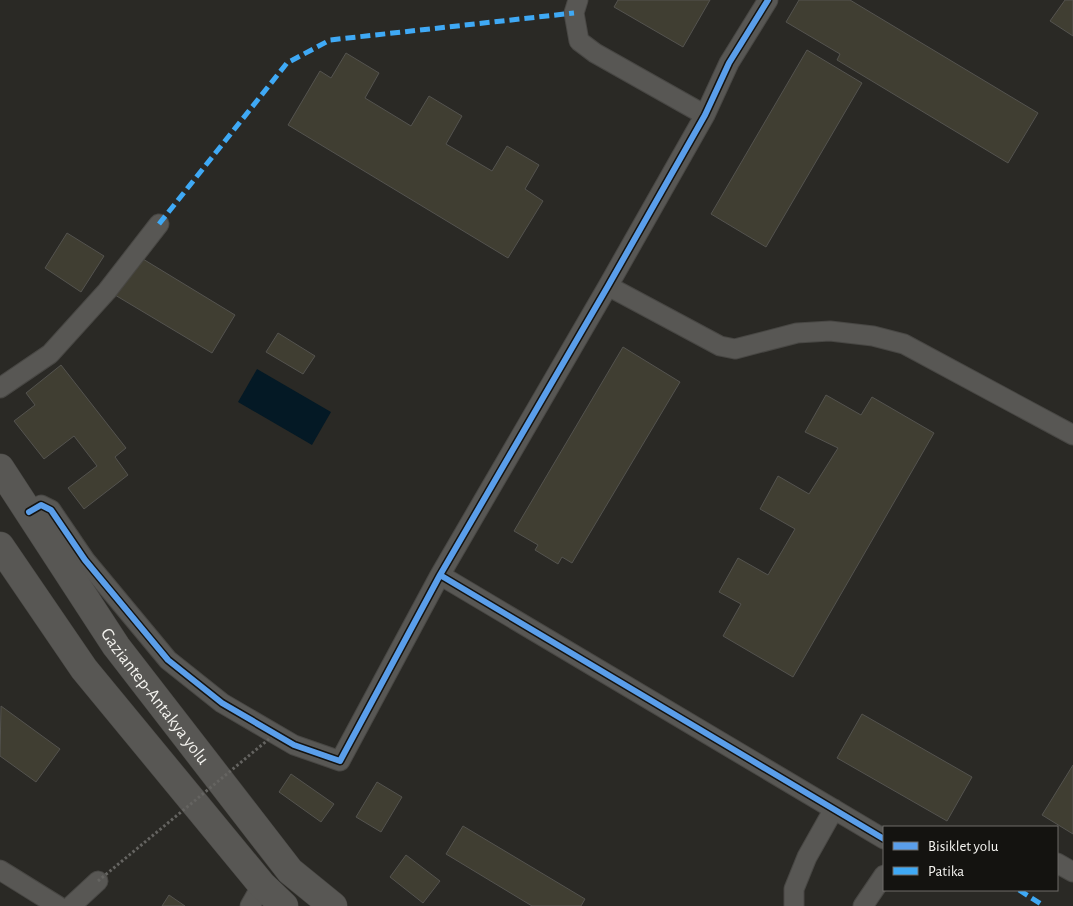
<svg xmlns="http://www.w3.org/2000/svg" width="1073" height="906" font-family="'Alegreya Sans',sans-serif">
<rect width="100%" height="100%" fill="#2a2925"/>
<path fill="#041925" d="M 257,369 L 331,412 L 312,445 L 238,402 Z"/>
<path fill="#403e32" stroke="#54534f" d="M 618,0 L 710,0 L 683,47 L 614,7 Z
M 799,0 L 850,0 L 1038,113 L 1008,163 L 837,60 L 840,54 L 786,22 Z
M 1065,0 L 1073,0 L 1073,36 L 1050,21 Z
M 807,50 L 862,83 L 766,247 L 711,214 Z
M 346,53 L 379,73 L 365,98 L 411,126 L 429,96 L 462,116 L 446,144 L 492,171 L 507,146 L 539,165 L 525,189 L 543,201 L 508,258 L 288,125 L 320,71 L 331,78 Z
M 67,233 L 104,256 L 81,292 L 45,268 Z
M 138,256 L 235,315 L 212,353 L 115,295 Z
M 278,333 L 315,356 L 303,374 L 266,352 Z
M 623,347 L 680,382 L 572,563 L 562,557 L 558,564 L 535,550 L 538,545 L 514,531 Z
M 61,365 L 126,448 L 115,457 L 128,475 L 84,509 L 68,488 L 97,466 L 74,436 L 44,459 L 14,421 L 35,405 L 26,393 Z
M 826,395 L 861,415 L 872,397 L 934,433 L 793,677 L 723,636 L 741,604 L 719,592 L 738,558 L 768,575 L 795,529 L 760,509 L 778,476 L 809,494 L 838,448 L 805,432 Z
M 1,706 L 60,749 L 36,782 L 0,756 Z
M 862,714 L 972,777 L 947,821 L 837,758 Z
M 1073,765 L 1073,834 L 1042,815 Z
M 291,774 L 334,804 L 321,822 L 279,792 Z
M 377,782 L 402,797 L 381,832 L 356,817 Z
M 463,826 L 585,899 L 581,906 L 532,906 L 446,854 Z
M 406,855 L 440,881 L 423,903 L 390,877 Z
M 169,895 L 185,906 L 162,906 Z"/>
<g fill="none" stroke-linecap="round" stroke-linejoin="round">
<defs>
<path id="minor" d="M 578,0 L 574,13 L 579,41 L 595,53 L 705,115
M 608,286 L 720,346 L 735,349 L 797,333 L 830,331 L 873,336 L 904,344 L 1073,435
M 0,388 L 50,354 L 107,291 L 159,224
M 29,512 L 41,505 L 51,510 L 85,560 L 168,660 L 222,703 L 294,745 L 340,761 L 440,575 L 608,286 L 705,115 L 729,63 L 768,0
M 440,575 L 884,839
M 1057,863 L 1073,872
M 0,870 L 58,906
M 71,906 L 98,881
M 250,906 L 262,885
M 794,906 L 794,889 L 807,857 L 834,809
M 863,906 L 884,875"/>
<g id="secondary">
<path id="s1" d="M 0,468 L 116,646 L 290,871 L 333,906"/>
<path d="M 0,546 L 84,669 L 262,885 L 284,906"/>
</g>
</defs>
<use href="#minor" stroke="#484744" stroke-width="21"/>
<use href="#secondary" stroke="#484744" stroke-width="29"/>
<use href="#minor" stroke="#585754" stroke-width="19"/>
<use href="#secondary" stroke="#585754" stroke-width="28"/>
<path stroke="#656461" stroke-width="3" stroke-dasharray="2.5 2.5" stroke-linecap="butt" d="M 98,881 L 275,734"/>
<path stroke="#3fa9f5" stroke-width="5" stroke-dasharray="10 5" stroke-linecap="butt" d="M 159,224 L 287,63 L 330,40 L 574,13
M 1019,890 L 1044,906"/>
<defs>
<path id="cycleway" d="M 29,512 L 41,505 L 51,510 L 85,560 L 168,660 L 222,703 L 294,745 L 340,761 L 440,575 L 608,286 L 705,115 L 729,63 L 768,0
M 440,575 L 884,839"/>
</defs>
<use href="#cycleway" stroke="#141310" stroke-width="9"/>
<use href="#cycleway" stroke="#5a9eea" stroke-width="6"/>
</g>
<g text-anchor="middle" stroke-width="4" stroke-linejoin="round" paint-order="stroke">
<g font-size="18" fill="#f4f3ef" stroke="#141310">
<text dy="6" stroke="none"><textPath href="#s1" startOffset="276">Gaziantep-Antakya yolu</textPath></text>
</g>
</g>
<rect x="883" y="826" width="175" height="65" fill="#141310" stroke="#6e6d69"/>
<rect x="893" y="842" width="25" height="8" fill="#5a9eea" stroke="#6e6d69"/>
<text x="928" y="851" font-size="15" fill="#f4f3ef">Bisiklet yolu</text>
<rect x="893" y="867" width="25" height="8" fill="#3fa9f5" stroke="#6e6d69"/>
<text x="928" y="876" font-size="15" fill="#f4f3ef">Patika</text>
</svg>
